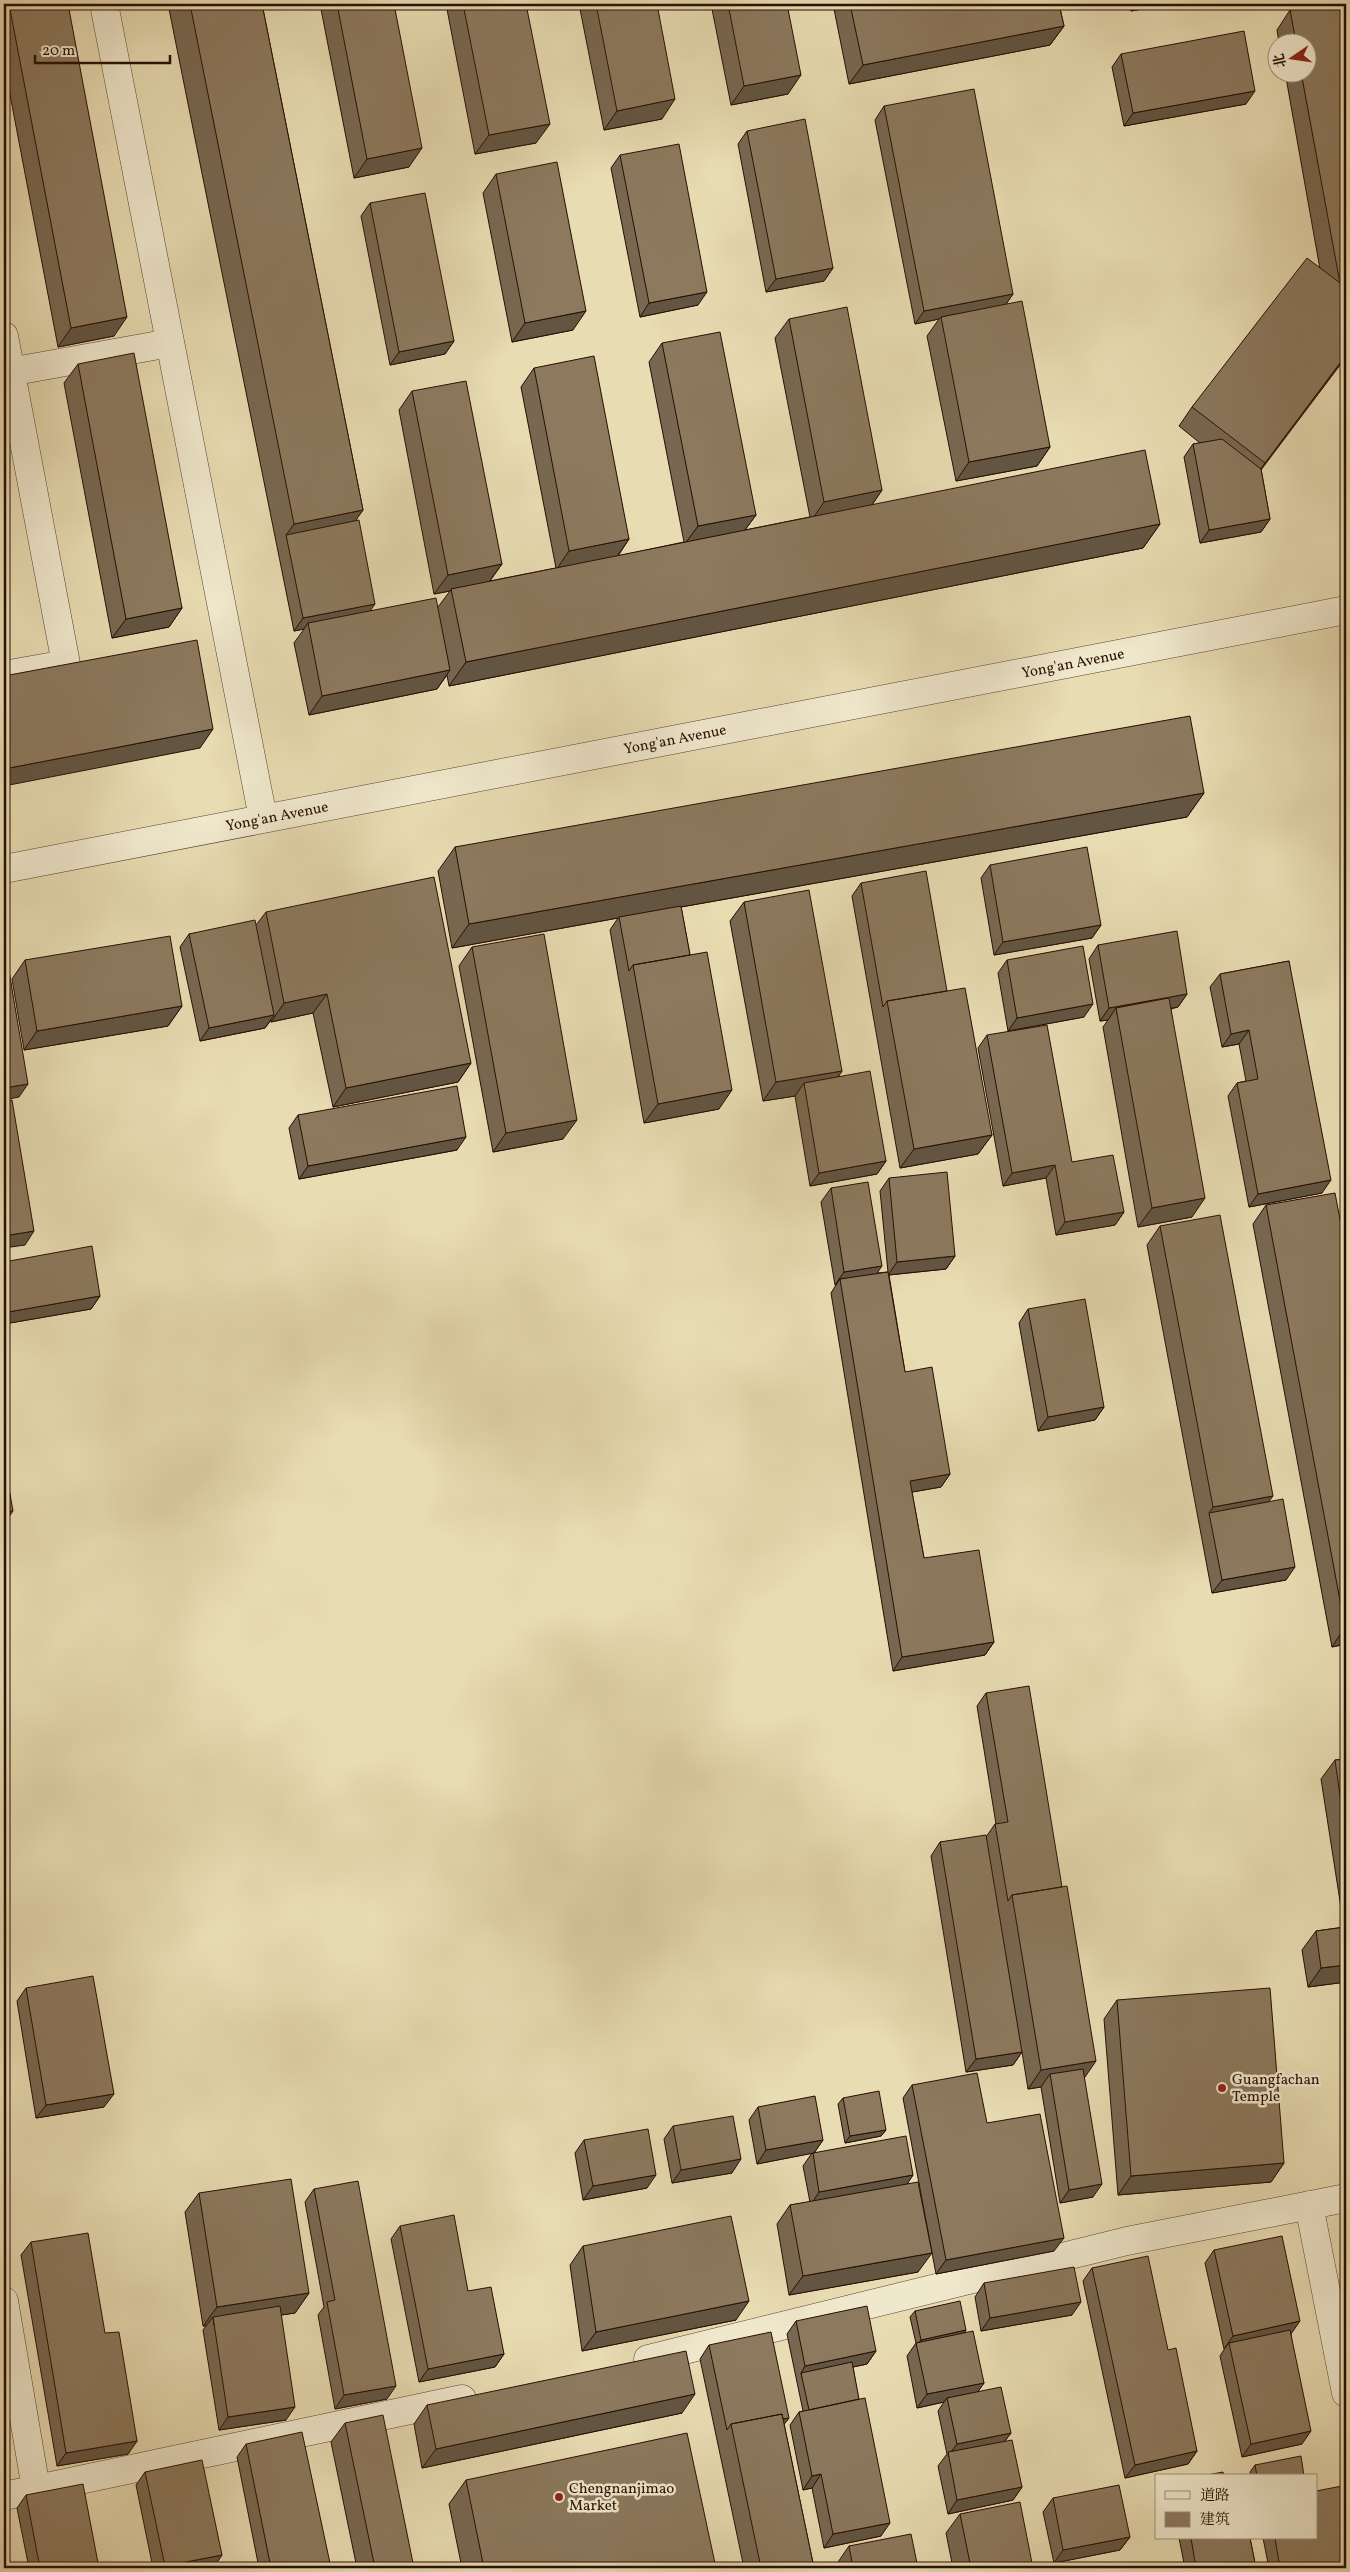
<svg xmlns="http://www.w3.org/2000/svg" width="1350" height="2572" font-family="Vollkorn,'Noto Serif SC',serif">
<rect width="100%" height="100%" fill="#e8dcb2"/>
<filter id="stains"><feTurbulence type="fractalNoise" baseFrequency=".004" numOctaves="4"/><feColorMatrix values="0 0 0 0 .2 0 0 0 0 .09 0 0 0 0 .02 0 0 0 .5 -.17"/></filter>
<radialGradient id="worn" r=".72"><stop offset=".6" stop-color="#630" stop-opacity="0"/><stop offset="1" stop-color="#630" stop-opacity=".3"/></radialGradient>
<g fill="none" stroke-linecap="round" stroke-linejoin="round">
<defs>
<path id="minor" d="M 104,4 L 263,818
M 4,336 L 66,664 L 4,675
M 4,373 L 170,343
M 4,869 L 1346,610
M 1309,2205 L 1346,2393
M 4,2301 L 36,2489
M 648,2359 L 1127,2241 L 1346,2198
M 4,2496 L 462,2399"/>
</defs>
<use href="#minor" stroke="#58422f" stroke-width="29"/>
<use href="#minor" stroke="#f0e8cd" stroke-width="28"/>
</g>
<path fill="#786851" stroke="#280e03" d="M 4,4 L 68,4 L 114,336 L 58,347 L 4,63 Z
M 168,4 L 262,4 L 363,510 L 355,521 L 370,611 L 438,607 L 450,591 L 434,594 L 399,410 L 412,391 L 502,564 L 490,581 L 556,568 L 521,387 L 534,368 L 629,539 L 618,556 L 684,542 L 649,362 L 662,343 L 756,515 L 745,530 L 810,517 L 775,338 L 789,319 L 882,490 L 872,505 L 1160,524 L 1143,548 L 449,686 L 447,675 L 437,689 L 309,715 L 294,643 L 304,629 L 294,631 Z
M 320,4 L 394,4 L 409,167 L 354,178 Z
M 446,4 L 526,4 L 536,143 L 475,154 Z
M 579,4 L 657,4 L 662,119 L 604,130 Z
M 711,4 L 787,4 L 788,94 L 731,105 Z
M 838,4 L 1059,4 L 1064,26 L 1050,45 L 849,84 L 834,9 Z
M 1129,4 L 1169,4 L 1131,11 Z
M 1346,4 L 1346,357 L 1261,469 L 1270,519 L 1261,532 L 1200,543 L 1184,457 L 1193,444 L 1200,443 L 1179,426 L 1192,407 L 1320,269 L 1285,72 L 1308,72 L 1308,42 L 1279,42 L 1277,30 L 1290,10 Z
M 1121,54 L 1246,104 L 1124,126 L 1112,67 Z
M 884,106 L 1013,294 L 1006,304 L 1050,447 L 1037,466 L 956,481 L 927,336 L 939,319 L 915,324 L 875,120 Z
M 747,131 L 833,268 L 824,281 L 766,292 L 738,144 Z
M 620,155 L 698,305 L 640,317 L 611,168 Z
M 496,174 L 573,330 L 512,342 L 483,193 Z
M 370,203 L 454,341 L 445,354 L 390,365 L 361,216 Z
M 78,364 L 182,608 L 169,627 L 112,638 L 64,383 Z
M 1204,793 L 1187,817 L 681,907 L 719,1109 L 644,1123 L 610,930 L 618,918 L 452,948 L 438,871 L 455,847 Z
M 990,865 L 1101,925 L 1092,938 L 994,955 L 981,878 Z
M 861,883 L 947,991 L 992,1135 L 978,1154 L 900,1168 L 852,896 Z
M 744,902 L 842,1071 L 838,1077 L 886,1161 L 877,1174 L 810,1186 L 795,1096 L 763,1101 L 730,921 Z
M 266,912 L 471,1063 L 458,1082 L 333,1107 L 313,1013 L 271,1022 L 271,1020 L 265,1028 L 200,1041 L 180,947 L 189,934 L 256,925 Z
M 1098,945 L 1187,994 L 1178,1007 L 1171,1009 L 1192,1217 L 1138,1227 L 1103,1027 L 1108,1020 L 1100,1021 L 1089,959 Z
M 472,947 L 563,1139 L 493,1152 L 459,966 Z
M 25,960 L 182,1006 L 168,1026 L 24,1050 L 12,979 Z
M 1007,960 L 1084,1017 L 1008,1031 L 998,973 Z
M 1289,961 L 1322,1193 L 1249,1207 L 1228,1096 L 1237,1083 L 1246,1081 L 1239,1044 L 1222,1047 L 1210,987 L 1220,974 Z
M 1346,991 L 1346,1014 L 1343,996 Z
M 987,1035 L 1072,1162 L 1124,1212 L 1115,1225 L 1056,1235 L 1046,1178 L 1003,1186 L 978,1048 Z
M 298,1115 L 457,1150 L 299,1179 L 289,1128 Z
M 889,1178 L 955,1256 L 946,1269 L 889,1275 L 905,1372 L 950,1474 L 941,1487 L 912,1492 L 924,1558 L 994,1642 L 985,1655 L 893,1671 L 831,1293 L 836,1285 L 835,1285 L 821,1202 L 831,1188 L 877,1273 L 888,1272 L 880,1191 Z
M 1266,1205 L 1346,1251 L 1346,1644 L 1332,1647 L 1253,1224 Z
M 1160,1226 L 1269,1502 L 1286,1580 L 1212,1593 L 1147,1245 Z
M 4,1262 L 100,1296 L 91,1309 L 4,1324 Z
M 1028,1309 L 1104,1407 L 1095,1420 L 1038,1431 L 1019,1323 Z
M 986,1693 L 1084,2078 L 1093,2197 L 1060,2203 L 1041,2087 L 1028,2089 L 1022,2052 L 1013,2065 L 966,2072 L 931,1856 L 940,1842 L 986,1837 L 995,1824 L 996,1824 L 977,1706 Z
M 1346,1759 L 1346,1982 L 1308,1987 L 1302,1950 L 1316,1931 L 1344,1927 L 1321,1779 L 1335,1760 Z
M 26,1988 L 104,2107 L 36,2118 L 17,2001 Z
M 1117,2000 L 1284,2163 L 1271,2182 L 1118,2195 L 1104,2019 Z
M 912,2085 L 987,2123 L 1054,2251 L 936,2274 L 903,2098 Z
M 843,2098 L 886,2130 L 881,2136 L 845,2143 L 838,2104 Z
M 758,2107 L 823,2140 L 814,2153 L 913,2175 L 906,2185 L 918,2272 L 789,2295 L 777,2224 L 790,2205 L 810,2202 L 803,2166 L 812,2153 L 757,2164 L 749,2120 Z
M 673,2126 L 732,2173 L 672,2183 L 664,2139 Z
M 584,2140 L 647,2188 L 583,2200 L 575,2153 Z
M 314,2189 L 387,2399 L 335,2409 L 318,2315 L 324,2307 L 305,2202 Z
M 199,2193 L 309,2293 L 295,2313 L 281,2315 L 286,2420 L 219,2430 L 203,2330 L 206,2326 L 203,2326 L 185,2212 Z
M 1346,2213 L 1346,2237 L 1342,2219 Z
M 400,2226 L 468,2291 L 504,2354 L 495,2367 L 419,2382 L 391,2239 Z
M 31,2242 L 105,2333 L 137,2441 L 128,2454 L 57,2466 L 21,2255 Z
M 583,2246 L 736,2320 L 582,2351 L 570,2265 Z
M 1214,2250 L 1291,2334 L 1302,2444 L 1242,2457 L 1220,2356 L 1225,2348 L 1224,2349 L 1205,2263 Z
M 1092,2268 L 1197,2451 L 1188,2464 L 1125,2478 L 1083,2281 Z
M 984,2283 L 1072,2315 L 981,2331 L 975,2297 Z
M 915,2311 L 966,2330 L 964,2333 L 984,2383 L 978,2391 L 1011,2433 L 1005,2441 L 1022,2487 L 1013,2500 L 948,2514 L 938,2466 L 947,2454 L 938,2411 L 944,2402 L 917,2408 L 907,2356 L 916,2343 L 910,2317 Z
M 796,2321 L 876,2351 L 867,2364 L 853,2367 L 881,2536 L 824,2548 L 812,2488 L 803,2490 L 790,2425 L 799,2412 L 803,2411 L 787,2334 Z
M 709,2345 L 789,2418 L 784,2424 L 814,2568 L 744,2568 L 700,2359 Z
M 427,2405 L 682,2413 L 422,2468 L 414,2424 Z
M 345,2423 L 414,2568 L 357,2568 L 331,2442 Z
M 246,2444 L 331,2568 L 259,2568 L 237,2457 Z
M 1255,2465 L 1304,2476 L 1251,2476 L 1250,2472 Z
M 145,2472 L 222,2555 L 215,2565 L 215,2568 L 153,2568 L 136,2485 Z
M 466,2480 L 716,2568 L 462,2568 L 449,2504 Z
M 26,2495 L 99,2568 L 29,2568 L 17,2508 Z
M 1053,2498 L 1130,2537 L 1120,2550 L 1054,2563 L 1043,2512 Z
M 960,2514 L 1033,2568 L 953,2568 L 946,2533 Z
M 1179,2538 L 1250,2538 L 1256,2568 L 1185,2568 Z
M 1263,2538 L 1316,2538 L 1346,2568 L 1269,2568 Z
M 849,2546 L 918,2568 L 836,2568 L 836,2565 Z"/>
<path fill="#625542" stroke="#280e03" d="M 1136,4 L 1169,4 L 1131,11 Z
M 1064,26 L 1050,45 L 849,84 L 863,65 Z
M 801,75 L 788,94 L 731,105 L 744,86 Z
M 1255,91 L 1246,104 L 1124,126 L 1133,113 Z
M 675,99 L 662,119 L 604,130 L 617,111 Z
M 550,124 L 536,143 L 475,154 L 489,135 Z
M 422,148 L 409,167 L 354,178 L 367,159 Z
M 833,268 L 824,281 L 766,292 L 776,279 Z
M 707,292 L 698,305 L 640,317 L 649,303 Z
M 1013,294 L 1004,307 L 941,317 L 939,319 L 915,324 L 924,311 Z
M 586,311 L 573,330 L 512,342 L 525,323 Z
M 127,317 L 114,336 L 58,347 L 71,328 Z
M 454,341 L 445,354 L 390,365 L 399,352 Z
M 1346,355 L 1346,357 L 1252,482 L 1265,463 Z
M 1050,447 L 1037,466 L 956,481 L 969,462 Z
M 882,490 L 869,509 L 811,521 L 824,502 Z
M 363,510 L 346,534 L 286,535 L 294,524 Z
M 756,515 L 742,534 L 684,545 L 698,526 Z
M 1270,519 L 1261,532 L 1200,543 L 1209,530 Z
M 1160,524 L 1143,548 L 449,686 L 466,662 Z
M 629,539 L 616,558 L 556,570 L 569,551 Z
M 502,564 L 488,583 L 451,589 L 450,591 L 434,594 L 448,575 Z
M 375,604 L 366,617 L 308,623 L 304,629 L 294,631 L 303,618 Z
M 182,608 L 169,627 L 112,638 L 126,619 Z
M 450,670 L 437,689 L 309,715 L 322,696 Z
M 213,729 L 200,748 L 4,786 L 4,769 Z
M 1204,793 L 1187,817 L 619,918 L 619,917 L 618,918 L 452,948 L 469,924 Z
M 1101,925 L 1092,938 L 994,955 L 1003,942 Z
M 327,994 L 313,1013 L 271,1022 L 284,1003 Z
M 1187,994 L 1178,1007 L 1118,1018 L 1116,1008 L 1108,1020 L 1100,1021 L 1109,1008 Z
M 1093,1004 L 1084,1017 L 1008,1031 L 1017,1018 Z
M 182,1006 L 168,1026 L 24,1050 L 37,1031 Z
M 274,1015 L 265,1028 L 200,1041 L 209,1028 Z
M 1249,1030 L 1239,1044 L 1222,1047 L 1231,1034 Z
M 471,1063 L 458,1082 L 333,1107 L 346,1088 Z
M 842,1071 L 829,1090 L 804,1083 L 795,1096 L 763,1101 L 776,1082 Z
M 28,1084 L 19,1097 L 4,1100 L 4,1088 Z
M 732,1090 L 719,1109 L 644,1123 L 658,1104 Z
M 577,1120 L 563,1139 L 493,1152 L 506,1133 Z
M 992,1135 L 978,1154 L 900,1168 L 914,1149 Z
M 466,1137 L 457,1150 L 299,1179 L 308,1166 Z
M 886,1161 L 877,1174 L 810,1186 L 819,1173 Z
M 1055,1165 L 1046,1178 L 1003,1186 L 1012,1173 Z
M 1331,1180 L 1322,1193 L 1249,1207 L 1258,1194 Z
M 1205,1198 L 1192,1217 L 1138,1227 L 1152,1208 Z
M 1124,1212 L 1115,1225 L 1056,1235 L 1065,1222 Z
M 34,1231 L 25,1245 L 4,1248 L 4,1236 Z
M 955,1256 L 946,1269 L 888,1275 L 897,1262 Z
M 882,1266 L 873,1279 L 840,1279 L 836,1285 L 835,1285 L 844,1272 Z
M 100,1296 L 91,1309 L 4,1324 L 4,1318 L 8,1312 Z
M 1104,1407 L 1095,1420 L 1038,1431 L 1048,1417 Z
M 950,1474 L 941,1487 L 901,1494 L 910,1481 Z
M 1273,1496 L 1259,1515 L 1209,1513 L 1213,1507 Z
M 13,1511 L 4,1524 L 4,1512 Z
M 1295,1567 L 1286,1580 L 1212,1593 L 1222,1580 Z
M 1345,1627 L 1346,1627 L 1346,1644 L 1332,1647 Z
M 994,1642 L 985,1655 L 893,1671 L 902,1657 Z
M 1346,1965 L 1346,1982 L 1308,1987 L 1321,1968 Z
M 1022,2052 L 1013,2065 L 966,2072 L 976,2059 Z
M 1096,2061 L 1083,2080 L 1050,2074 L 1041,2087 L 1028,2089 L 1041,2070 Z
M 114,2094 L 104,2107 L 36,2118 L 46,2105 Z
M 886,2130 L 881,2136 L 845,2143 L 850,2136 Z
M 823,2140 L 814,2153 L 757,2164 L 766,2150 Z
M 741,2159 L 732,2173 L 672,2183 L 681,2170 Z
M 1284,2163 L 1271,2182 L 1118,2195 L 1131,2176 Z
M 656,2175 L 647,2188 L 583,2200 L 593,2186 Z
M 913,2175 L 904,2189 L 810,2206 L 819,2192 Z
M 1102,2184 L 1093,2197 L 1060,2203 L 1069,2190 Z
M 1064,2238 L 1054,2251 L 936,2274 L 946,2260 Z
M 932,2253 L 918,2272 L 789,2295 L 803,2276 Z
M 309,2293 L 295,2313 L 214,2325 L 213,2317 L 206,2326 L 203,2326 L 217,2307 Z
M 749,2301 L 736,2320 L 582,2351 L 596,2332 Z
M 1081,2302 L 1072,2315 L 981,2331 L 990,2318 Z
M 1300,2321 L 1291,2334 L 1229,2343 L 1225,2348 L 1224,2349 L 1233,2336 Z
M 966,2330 L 961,2337 L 916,2346 L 921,2340 Z
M 876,2351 L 867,2364 L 802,2378 L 801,2373 L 805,2366 Z
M 504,2354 L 495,2367 L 419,2382 L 428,2369 Z
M 984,2383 L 975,2396 L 947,2398 L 944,2402 L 917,2408 L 927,2394 Z
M 396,2386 L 387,2399 L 335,2409 L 344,2395 Z
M 695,2394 L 682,2413 L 422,2468 L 436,2449 Z
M 295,2407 L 286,2420 L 219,2430 L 228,2417 Z
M 789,2418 L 779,2431 L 732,2429 Z
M 1311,2431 L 1302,2444 L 1242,2457 L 1251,2444 Z
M 1011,2433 L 1001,2446 L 948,2456 L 957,2444 Z
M 137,2441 L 128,2454 L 57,2466 L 66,2453 Z
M 1197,2451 L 1188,2464 L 1125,2478 L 1135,2465 Z
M 821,2474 L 812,2488 L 803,2490 L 812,2476 Z
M 1022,2487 L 1013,2500 L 948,2514 L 957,2500 Z
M 890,2523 L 881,2536 L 824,2548 L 833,2534 Z
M 1130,2537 L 1120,2550 L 1054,2563 L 1063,2550 Z
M 222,2555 L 213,2568 L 163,2568 L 165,2566 Z"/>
<path fill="#8c795e" stroke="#280e03" d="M 9,4 L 68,4 L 127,317 L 71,328 Z
M 190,4 L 262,4 L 363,510 L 294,524 Z
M 337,4 L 394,4 L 422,148 L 367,159 Z
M 463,4 L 526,4 L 550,124 L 489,135 Z
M 596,4 L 657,4 L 675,99 L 617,111 Z
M 728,4 L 787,4 L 801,75 L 744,86 Z
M 850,4 L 1059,4 L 1064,26 L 863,65 Z
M 1326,4 L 1346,4 L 1346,355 L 1265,463 L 1192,407 L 1307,258 L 1340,283 L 1301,72 L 1308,72 L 1308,42 L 1296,42 L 1290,10 Z
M 1244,31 L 1255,91 L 1133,113 L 1121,54 Z
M 974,89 L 1013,294 L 924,311 L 884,106 Z
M 805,119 L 833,268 L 776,279 L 747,131 Z
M 679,144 L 707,292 L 649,303 L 620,155 Z
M 557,162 L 586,311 L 525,323 L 496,174 Z
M 425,193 L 454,341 L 399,352 L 370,203 Z
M 1022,301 L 1050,447 L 969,462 L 941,317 Z
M 847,307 L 882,490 L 824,502 L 789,319 Z
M 720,332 L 756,515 L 698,526 L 662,343 Z
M 134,353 L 182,608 L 126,619 L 78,364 Z
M 594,356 L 629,539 L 569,551 L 534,368 Z
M 466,381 L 502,564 L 448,575 L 412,391 Z
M 1222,439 L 1261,469 L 1270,519 L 1209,530 L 1193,444 Z
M 1145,450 L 1160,524 L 466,662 L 451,589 Z
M 359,520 L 375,604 L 303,618 L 286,535 Z
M 436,598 L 450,670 L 322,696 L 308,623 Z
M 197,640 L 213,729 L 4,769 L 4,676 Z
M 1190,716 L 1204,793 L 469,924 L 455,847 Z
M 1087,847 L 1101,925 L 1003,942 L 990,865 Z
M 926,871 L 947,991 L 887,1001 L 883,1007 L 861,883 Z
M 434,877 L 471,1063 L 346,1088 L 327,994 L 284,1003 L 266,912 Z
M 809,890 L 842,1071 L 776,1082 L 744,902 Z
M 681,906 L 690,955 L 633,965 L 629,971 L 619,917 Z
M 255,920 L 274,1015 L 209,1028 L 189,934 Z
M 1177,931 L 1187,994 L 1109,1008 L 1098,945 Z
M 544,934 L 577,1120 L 506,1133 L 472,947 Z
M 170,936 L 182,1006 L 37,1031 L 25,960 Z
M 1083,946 L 1093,1004 L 1017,1018 L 1007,960 Z
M 707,952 L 732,1090 L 658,1104 L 633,965 Z
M 1289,961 L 1331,1180 L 1258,1194 L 1237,1083 L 1258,1079 L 1249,1030 L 1231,1034 L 1220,974 Z
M 8,965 L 28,1084 L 4,1088 L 4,966 Z
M 965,988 L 992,1135 L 914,1149 L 887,1001 Z
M 1169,998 L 1205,1198 L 1152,1208 L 1116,1008 Z
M 1047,1025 L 1072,1162 L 1113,1155 L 1124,1212 L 1065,1222 L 1055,1165 L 1012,1173 L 987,1035 Z
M 870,1071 L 886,1161 L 819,1173 L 804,1083 Z
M 457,1086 L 466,1137 L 308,1166 L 298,1115 Z
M 12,1100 L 34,1231 L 4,1236 L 4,1102 Z
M 947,1172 L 955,1256 L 897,1262 L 889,1178 Z
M 868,1182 L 882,1266 L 844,1272 L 831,1188 Z
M 1335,1193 L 1346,1251 L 1346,1627 L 1345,1627 L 1266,1205 Z
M 1220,1215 L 1273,1496 L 1213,1507 L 1160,1226 Z
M 92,1246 L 100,1296 L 8,1312 L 4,1290 L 4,1262 Z
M 888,1272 L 905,1372 L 932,1367 L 950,1474 L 910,1481 L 924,1558 L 979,1550 L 994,1642 L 902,1657 L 840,1279 Z
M 1085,1299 L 1104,1407 L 1048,1417 L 1028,1309 Z
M 4,1460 L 13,1511 L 4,1512 Z
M 1283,1499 L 1295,1567 L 1222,1580 L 1209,1513 Z
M 1029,1686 L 1062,1887 L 1012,1895 L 1008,1901 L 995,1824 L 1008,1822 L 986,1693 Z
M 1346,1759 L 1346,1838 L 1335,1760 Z
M 986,1835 L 1022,2052 L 976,2059 L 940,1842 Z
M 1067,1886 L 1096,2061 L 1041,2070 L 1012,1895 Z
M 1346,1927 L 1346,1965 L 1321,1968 L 1316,1931 Z
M 93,1976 L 114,2094 L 46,2105 L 26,1988 Z
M 1270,1988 L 1284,2163 L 1131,2176 L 1117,2000 Z
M 1083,2069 L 1102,2184 L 1069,2190 L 1050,2074 Z
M 977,2073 L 987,2123 L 1040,2114 L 1064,2238 L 946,2260 L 912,2085 Z
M 879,2091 L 886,2130 L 850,2136 L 843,2098 Z
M 815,2096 L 823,2140 L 766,2150 L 758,2107 Z
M 733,2116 L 741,2159 L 681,2170 L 673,2126 Z
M 648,2129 L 656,2175 L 593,2186 L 584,2140 Z
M 906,2136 L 913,2175 L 819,2192 L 813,2153 Z
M 291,2179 L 309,2293 L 217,2307 L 199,2193 Z
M 358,2181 L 396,2386 L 344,2395 L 327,2302 L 335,2300 L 314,2189 Z
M 918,2182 L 932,2253 L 803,2276 L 790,2205 Z
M 454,2215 L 468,2291 L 491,2287 L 504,2354 L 428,2369 L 400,2226 Z
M 731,2216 L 749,2301 L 596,2332 L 583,2246 Z
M 88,2233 L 105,2333 L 119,2332 L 137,2441 L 66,2453 L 31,2242 Z
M 1282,2236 L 1300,2321 L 1233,2336 L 1214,2250 Z
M 1148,2256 L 1168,2350 L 1176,2348 L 1197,2451 L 1135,2465 L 1092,2268 Z
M 1074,2267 L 1081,2302 L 990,2318 L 984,2283 Z
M 960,2301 L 966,2330 L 921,2340 L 915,2311 Z
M 280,2306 L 295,2407 L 228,2417 L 213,2317 Z
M 867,2306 L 876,2351 L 805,2366 L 796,2321 Z
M 1290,2330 L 1311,2431 L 1251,2444 L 1229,2343 Z
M 973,2331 L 984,2383 L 927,2394 L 916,2343 Z
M 771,2332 L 789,2418 L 783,2419 L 782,2414 L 731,2424 L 727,2430 L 709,2345 Z
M 686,2351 L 695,2394 L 436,2449 L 427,2405 Z
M 852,2362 L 859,2399 L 809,2410 L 801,2373 Z
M 1001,2387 L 1011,2433 L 957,2444 L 947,2398 Z
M 865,2398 L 890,2523 L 833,2534 L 821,2474 L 812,2476 L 799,2412 Z
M 782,2414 L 814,2568 L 761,2568 L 731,2424 Z
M 383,2415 L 414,2568 L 375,2568 L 345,2423 Z
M 302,2432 L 331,2568 L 271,2568 L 246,2444 Z
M 687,2433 L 716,2568 L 484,2568 L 466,2480 Z
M 1012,2440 L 1022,2487 L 957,2500 L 948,2452 Z
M 1301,2456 L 1304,2476 L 1257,2476 L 1255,2465 Z
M 202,2460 L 222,2555 L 165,2566 L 145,2472 Z
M 1223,2472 L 1224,2476 L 1202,2476 Z
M 83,2484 L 99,2568 L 40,2568 L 26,2495 Z
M 1119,2485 L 1130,2537 L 1063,2550 L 1053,2498 Z
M 1342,2486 L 1346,2509 L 1346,2568 L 1280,2568 L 1275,2538 L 1316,2538 L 1316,2491 Z
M 1020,2502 L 1033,2568 L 971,2568 L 960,2514 Z
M 911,2534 L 918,2568 L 853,2568 L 849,2546 Z
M 1191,2538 L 1250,2538 L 1256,2568 L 1196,2568 Z
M 215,2565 L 215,2568 L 201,2568 Z"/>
<g fill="#8f2418" stroke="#f0e8cd" stroke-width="2">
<circle cx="1222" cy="2088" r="5"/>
<circle cx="559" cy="2497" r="5"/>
</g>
<g text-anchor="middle" stroke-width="5" stroke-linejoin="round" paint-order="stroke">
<g font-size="15" fill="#280e03" stroke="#f0e8cd">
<text transform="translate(1073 663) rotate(-11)" y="5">Yong'an Avenue</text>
<text transform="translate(675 739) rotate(-11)" y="5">Yong'an Avenue</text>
<text transform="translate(277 816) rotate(-11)" y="5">Yong'an Avenue</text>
</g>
<g font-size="15" fill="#280e03" stroke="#f0e8cd" text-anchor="start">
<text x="1232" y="2084">Guangfachan<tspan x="1232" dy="17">Temple</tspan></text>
<text x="569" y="2493">Chengnanjimao<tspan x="569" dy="17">Market</tspan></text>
</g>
</g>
<rect width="1350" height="2572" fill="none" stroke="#e8dcb2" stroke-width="20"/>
<rect x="5" y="5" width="1340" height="2562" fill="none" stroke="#280e03" stroke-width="2.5"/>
<rect x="10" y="10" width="1330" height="2552" fill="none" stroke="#280e03"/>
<rect x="1155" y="2474" width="162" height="65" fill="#f0e8cd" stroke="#a0917c"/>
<rect x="1165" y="2491" width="25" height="8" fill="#f0e8cd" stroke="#a0917c"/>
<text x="1200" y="2500" font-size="15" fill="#280e03">道路</text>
<rect x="1165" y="2512" width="25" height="15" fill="#8c795e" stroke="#a0917c"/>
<text x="1200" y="2524" font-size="15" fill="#280e03">建筑</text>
<g transform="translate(1292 58) rotate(257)"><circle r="24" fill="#f0e8cd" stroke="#a0917c"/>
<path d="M0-4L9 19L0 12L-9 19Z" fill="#8f2418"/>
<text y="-8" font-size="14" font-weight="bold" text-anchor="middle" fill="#280e03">北</text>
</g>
<path d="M35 55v8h135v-8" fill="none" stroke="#280e03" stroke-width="2.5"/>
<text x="42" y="55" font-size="15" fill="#280e03" stroke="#f0e8cd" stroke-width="4" paint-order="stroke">20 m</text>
<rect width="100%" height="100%" filter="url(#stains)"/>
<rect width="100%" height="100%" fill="url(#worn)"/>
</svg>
